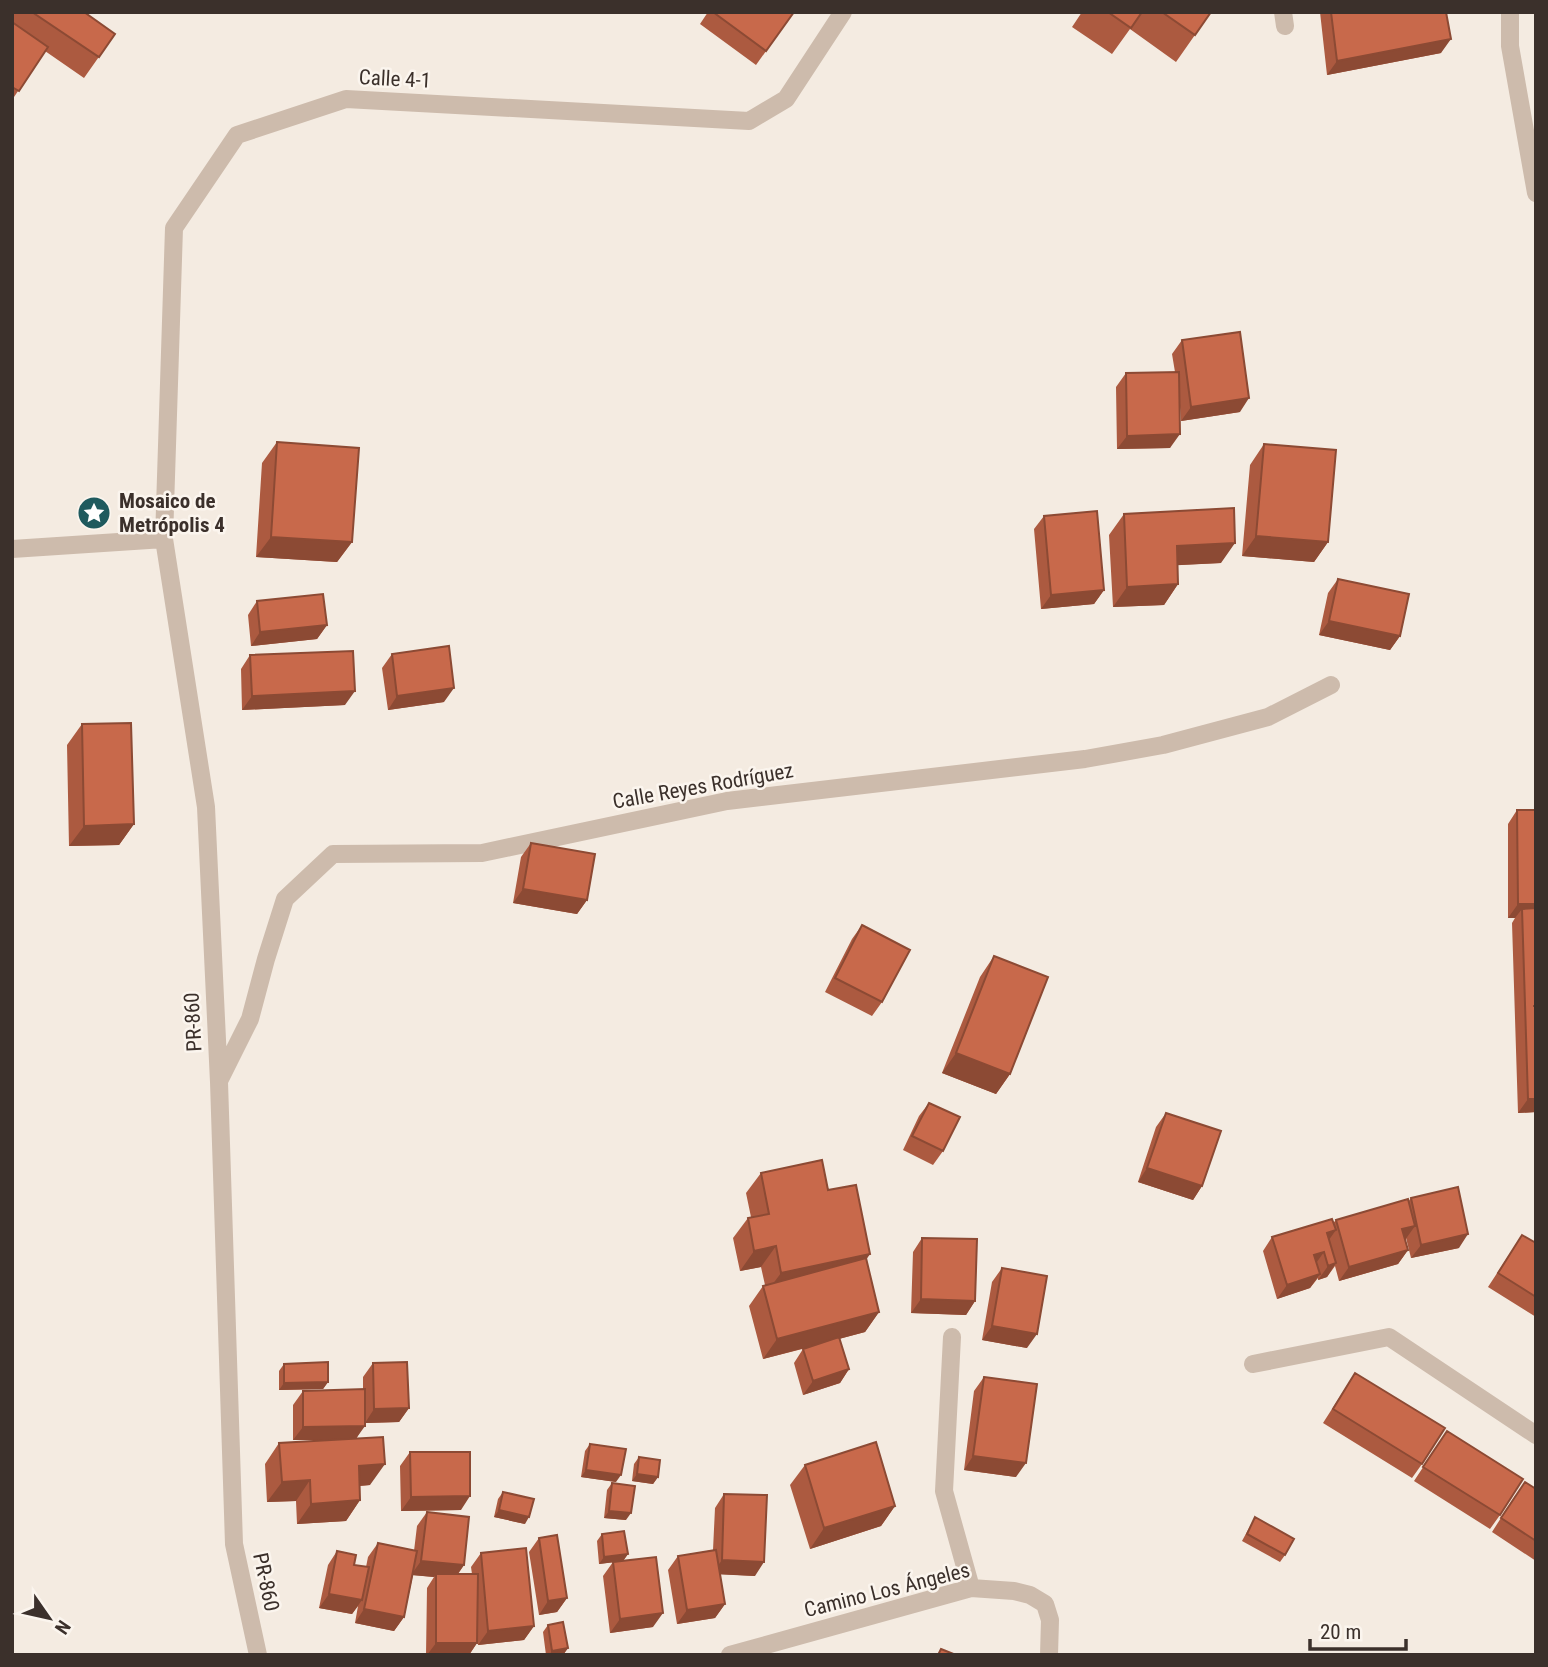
<svg xmlns="http://www.w3.org/2000/svg" width="1548" height="1667" font-family="'Roboto Condensed',sans-serif">
<rect width="100%" height="100%" fill="#f4ebe1"/>
<g fill="none" stroke-linecap="round" stroke-linejoin="round">
<path stroke="#cdbbac" stroke-width="18" d="M 1283,12 L 1285,26
M 1510,12 L 1510,46 L 1536,193
M 12,549 L 164,539
M 220,1079 L 250,1019 L 266,959 L 285,899 L 333,854 L 482,853 L 727,801 L 1085,759 L 1163,745 L 1268,717 L 1331,685
M 952,1337 L 944,1491 L 971,1588
M 1253,1364 L 1389,1337 L 1536,1435
M 258,1655 L 234,1544 L 219,1082 L 206,807 L 164,539 L 174,228 L 237,135 L 346,99 L 749,121 L 786,99 L 843,12
M 730,1655 L 971,1588 L 1014,1591 L 1030,1595 L 1045,1604 L 1050,1620 L 1049,1655"/>
</g>
<path fill="#ac5a40" d="M 12,12 L 84,12 L 115,34 L 84,78 L 45,51 L 12,100 Z
M 708,12 L 794,12 L 756,65 L 700,24 Z
M 1082,12 L 1211,12 L 1176,62 L 1130,29 L 1112,54 L 1072,27 Z
M 1320,12 L 1446,12 L 1441,53 L 1327,75 Z
M 1182,340 L 1240,412 L 1181,421 L 1180,407 L 1170,448 L 1117,449 L 1116,387 L 1126,373 L 1175,372 L 1172,354 Z
M 277,442 L 352,542 L 337,562 L 256,557 L 262,463 Z
M 1264,444 L 1328,542 L 1314,562 L 1242,556 L 1250,465 Z
M 1124,514 L 1221,563 L 1177,565 L 1178,584 L 1164,605 L 1113,607 L 1109,535 Z
M 1044,516 L 1104,590 L 1094,604 L 1041,609 L 1034,529 Z
M 1338,579 L 1400,636 L 1390,650 L 1319,635 L 1328,593 Z
M 257,601 L 327,625 L 317,639 L 251,646 L 248,615 Z
M 392,654 L 444,702 L 388,710 L 382,668 Z
M 250,655 L 345,705 L 242,710 L 241,669 Z
M 82,724 L 134,824 L 119,845 L 69,846 L 67,745 Z
M 1517,810 L 1536,1112 L 1518,1113 L 1512,923 L 1515,918 L 1508,918 L 1508,824 Z
M 531,843 L 587,900 L 577,914 L 513,903 L 521,857 Z
M 862,925 L 882,1002 L 872,1016 L 825,992 L 852,939 Z
M 994,956 L 1010,1074 L 996,1094 L 942,1073 L 980,977 Z
M 929,1103 L 943,1151 L 933,1165 L 903,1150 L 919,1116 Z
M 1166,1113 L 1202,1186 L 1193,1200 L 1138,1182 L 1156,1127 Z
M 761,1173 L 828,1190 L 866,1260 L 879,1312 L 865,1332 L 839,1339 L 849,1369 L 840,1383 L 803,1395 L 794,1363 L 803,1349 L 814,1346 L 763,1359 L 749,1306 L 763,1286 L 765,1285 L 761,1267 L 740,1271 L 733,1238 L 748,1218 L 751,1217 L 746,1193 Z
M 1411,1198 L 1459,1248 L 1411,1258 L 1406,1238 L 1405,1240 L 1408,1250 L 1398,1264 L 1339,1281 L 1335,1266 L 1327,1277 L 1318,1280 L 1318,1278 L 1310,1288 L 1277,1299 L 1263,1251 L 1272,1237 L 1333,1223 L 1336,1220 L 1408,1202 Z
M 1522,1235 L 1536,1243 L 1536,1317 L 1488,1287 Z
M 922,1238 L 975,1301 L 966,1315 L 911,1313 L 913,1252 Z
M 1002,1268 L 1027,1348 L 982,1340 L 992,1282 Z
M 373,1363 L 409,1408 L 399,1422 L 365,1423 L 356,1439 L 370,1485 L 360,1486 L 360,1500 L 346,1521 L 297,1524 L 296,1501 L 267,1502 L 265,1464 L 279,1443 L 333,1440 L 293,1440 L 293,1405 L 303,1391 L 363,1389 L 363,1377 Z
M 284,1364 L 328,1382 L 323,1389 L 279,1390 L 279,1371 Z
M 1355,1373 L 1422,1464 L 1412,1478 L 1323,1423 Z
M 984,1377 L 1016,1477 L 964,1470 L 974,1391 Z
M 1447,1431 L 1500,1515 L 1490,1529 L 1414,1481 Z
M 590,1444 L 616,1482 L 581,1477 L 585,1451 Z
M 410,1452 L 461,1510 L 401,1511 L 400,1466 Z
M 639,1457 L 658,1477 L 653,1484 L 632,1481 L 634,1464 Z
M 805,1465 L 895,1506 L 881,1526 L 810,1549 L 790,1485 Z
M 612,1483 L 626,1520 L 604,1518 L 607,1490 Z
M 1536,1489 L 1536,1561 L 1492,1532 L 1515,1496 Z
M 503,1492 L 525,1524 L 494,1517 L 498,1499 Z
M 724,1494 L 755,1576 L 720,1574 L 725,1604 L 715,1618 L 677,1624 L 668,1570 L 678,1556 L 713,1550 L 715,1508 Z
M 427,1512 L 464,1565 L 458,1574 L 472,1574 L 471,1567 L 481,1553 L 534,1626 L 524,1640 L 478,1645 L 477,1634 L 477,1643 L 469,1655 L 426,1655 L 427,1588 L 434,1577 L 413,1575 L 404,1617 L 394,1631 L 355,1623 L 358,1606 L 352,1614 L 319,1608 L 328,1565 L 337,1551 L 354,1565 L 366,1567 L 368,1557 L 378,1543 L 414,1551 L 417,1526 Z
M 1255,1517 L 1285,1555 L 1280,1562 L 1242,1541 Z
M 602,1534 L 628,1554 L 623,1561 L 599,1564 L 597,1541 Z
M 539,1538 L 567,1598 L 557,1612 L 539,1615 L 529,1552 Z
M 613,1562 L 653,1627 L 610,1633 L 603,1576 Z
M 548,1625 L 568,1648 L 563,1655 L 546,1655 L 543,1632 Z"/>
<path fill="#8c4a34" d="M 1451,39 L 1441,53 L 1327,75 L 1337,61 Z
M 1249,398 L 1240,412 L 1181,421 L 1191,407 Z
M 1180,434 L 1170,448 L 1117,449 L 1127,436 Z
M 1256,536 L 1328,542 L 1314,562 L 1242,556 Z
M 271,537 L 352,542 L 337,562 L 256,557 Z
M 1235,543 L 1221,563 L 1162,566 L 1177,546 Z
M 1178,584 L 1164,605 L 1113,607 L 1127,587 Z
M 1104,590 L 1094,604 L 1041,609 L 1051,595 Z
M 1329,621 L 1400,636 L 1390,650 L 1319,635 Z
M 327,625 L 317,639 L 251,646 L 260,632 Z
M 454,688 L 444,702 L 388,710 L 397,696 Z
M 355,691 L 345,705 L 242,710 L 252,696 Z
M 134,824 L 119,845 L 69,846 L 84,826 Z
M 523,889 L 587,900 L 577,914 L 513,903 Z
M 1518,904 L 1536,904 L 1536,917 L 1522,909 L 1515,918 L 1508,918 Z
M 956,1053 L 1010,1074 L 996,1094 L 942,1073 Z
M 1528,1099 L 1536,1099 L 1536,1112 L 1518,1113 Z
M 1147,1168 L 1202,1186 L 1193,1200 L 1138,1182 Z
M 1415,1226 L 1405,1240 L 1402,1229 Z
M 1336,1230 L 1326,1244 L 1327,1233 Z
M 1468,1234 L 1459,1248 L 1411,1258 L 1421,1245 Z
M 776,1246 L 761,1267 L 740,1271 L 754,1251 Z
M 1408,1250 L 1398,1264 L 1339,1281 L 1349,1267 Z
M 1324,1252 L 1314,1266 L 1314,1255 Z
M 870,1254 L 856,1275 L 766,1293 L 781,1273 Z
M 1336,1263 L 1327,1277 L 1318,1280 L 1328,1266 Z
M 1320,1274 L 1310,1288 L 1277,1299 L 1287,1285 Z
M 921,1299 L 975,1301 L 966,1315 L 911,1313 Z
M 879,1312 L 865,1332 L 763,1359 L 777,1339 Z
M 992,1326 L 1037,1334 L 1027,1348 L 982,1340 Z
M 849,1369 L 840,1383 L 803,1395 L 813,1381 Z
M 328,1382 L 323,1389 L 279,1390 L 284,1383 Z
M 409,1408 L 399,1422 L 365,1423 L 374,1409 Z
M 365,1426 L 355,1440 L 293,1440 L 303,1427 Z
M 973,1456 L 1026,1463 L 1016,1477 L 964,1470 Z
M 385,1464 L 370,1485 L 344,1487 L 359,1466 Z
M 586,1470 L 621,1475 L 616,1482 L 581,1477 Z
M 637,1474 L 658,1477 L 653,1484 L 632,1481 Z
M 310,1480 L 296,1501 L 267,1502 L 282,1482 Z
M 470,1496 L 461,1510 L 401,1511 L 411,1497 Z
M 360,1500 L 346,1521 L 297,1524 L 311,1504 Z
M 895,1506 L 881,1526 L 810,1549 L 824,1528 Z
M 499,1510 L 529,1517 L 525,1524 L 494,1517 Z
M 609,1511 L 631,1513 L 626,1520 L 604,1518 Z
M 628,1554 L 623,1561 L 599,1564 L 604,1557 Z
M 722,1560 L 764,1562 L 755,1576 L 712,1574 Z
M 421,1561 L 464,1565 L 454,1579 L 436,1574 L 434,1577 L 411,1575 Z
M 329,1594 L 362,1600 L 352,1614 L 319,1608 Z
M 567,1598 L 557,1612 L 539,1615 L 548,1601 Z
M 725,1604 L 715,1618 L 677,1624 L 687,1610 Z
M 364,1609 L 404,1617 L 394,1631 L 355,1623 Z
M 663,1613 L 653,1627 L 610,1633 L 620,1619 Z
M 534,1626 L 524,1640 L 478,1645 L 488,1631 Z
M 436,1643 L 477,1643 L 469,1655 L 427,1655 Z
M 568,1648 L 563,1655 L 549,1655 L 552,1651 Z"/>
<path fill="#c8694b" stroke="#8c4a34" stroke-width="2" d="M 32,12 L 84,12 L 115,34 L 99,57 Z
M 713,12 L 794,12 L 766,51 Z
M 1108,12 L 1142,12 L 1131,28 Z
M 1162,12 L 1211,12 L 1195,35 Z
M 1331,12 L 1446,12 L 1451,39 L 1337,61 Z
M 12,22 L 48,47 L 19,91 L 12,87 Z
M 1240,332 L 1249,398 L 1191,407 L 1182,340 Z
M 1179,372 L 1180,434 L 1127,436 L 1126,373 Z
M 277,442 L 359,448 L 352,542 L 271,537 Z
M 1264,444 L 1336,450 L 1328,542 L 1256,536 Z
M 1234,508 L 1235,543 L 1177,546 L 1178,584 L 1127,587 L 1124,514 Z
M 1097,511 L 1104,590 L 1051,595 L 1044,516 Z
M 1338,579 L 1409,594 L 1400,636 L 1329,621 Z
M 323,594 L 327,625 L 260,632 L 257,601 Z
M 449,646 L 454,688 L 397,696 L 392,654 Z
M 353,651 L 355,691 L 252,696 L 250,655 Z
M 131,723 L 134,824 L 84,826 L 82,724 Z
M 1517,810 L 1536,810 L 1536,904 L 1518,904 Z
M 531,843 L 595,854 L 587,900 L 523,889 Z
M 1536,908 L 1536,1006 L 1533,1006 L 1536,1006 L 1536,1099 L 1528,1099 L 1522,909 Z
M 862,925 L 910,950 L 882,1002 L 835,978 Z
M 994,956 L 1048,977 L 1010,1074 L 956,1053 Z
M 929,1103 L 960,1117 L 943,1151 L 912,1136 Z
M 1166,1113 L 1221,1131 L 1202,1186 L 1147,1168 Z
M 822,1160 L 828,1190 L 856,1185 L 870,1254 L 781,1273 L 776,1246 L 754,1251 L 748,1218 L 769,1214 L 761,1173 Z
M 1458,1187 L 1468,1234 L 1421,1245 L 1411,1198 Z
M 1408,1199 L 1415,1226 L 1402,1229 L 1408,1250 L 1349,1267 L 1336,1220 Z
M 1332,1219 L 1336,1230 L 1327,1233 L 1336,1263 L 1328,1266 L 1324,1252 L 1314,1255 L 1320,1274 L 1287,1285 L 1272,1237 Z
M 1522,1235 L 1536,1243 L 1536,1297 L 1498,1273 Z
M 922,1238 L 977,1239 L 975,1301 L 921,1299 Z
M 866,1258 L 879,1312 L 777,1339 L 763,1286 Z
M 1002,1268 L 1047,1276 L 1037,1334 L 992,1326 Z
M 839,1337 L 849,1369 L 813,1381 L 803,1349 Z
M 328,1362 L 328,1382 L 284,1383 L 284,1364 Z
M 407,1362 L 409,1408 L 374,1409 L 373,1363 Z
M 1355,1373 L 1445,1428 L 1422,1464 L 1333,1409 Z
M 984,1377 L 1037,1384 L 1026,1463 L 973,1456 Z
M 365,1389 L 365,1426 L 303,1427 L 303,1391 Z
M 1447,1431 L 1523,1479 L 1500,1515 L 1423,1467 Z
M 383,1437 L 385,1464 L 359,1466 L 360,1500 L 311,1504 L 310,1480 L 282,1482 L 279,1443 Z
M 876,1442 L 895,1506 L 824,1528 L 805,1465 Z
M 590,1444 L 626,1449 L 621,1475 L 586,1470 Z
M 410,1452 L 470,1452 L 470,1496 L 411,1497 Z
M 639,1457 L 660,1460 L 658,1477 L 637,1474 Z
M 1525,1482 L 1536,1489 L 1536,1541 L 1501,1518 Z
M 612,1483 L 635,1486 L 631,1513 L 609,1511 Z
M 503,1492 L 534,1499 L 529,1517 L 499,1510 Z
M 724,1494 L 767,1495 L 764,1562 L 722,1560 Z
M 427,1512 L 469,1517 L 464,1565 L 421,1561 Z
M 1255,1517 L 1294,1539 L 1285,1555 L 1247,1534 Z
M 624,1531 L 628,1554 L 604,1557 L 602,1534 Z
M 557,1535 L 567,1598 L 548,1601 L 539,1538 Z
M 378,1543 L 417,1551 L 404,1617 L 364,1609 Z
M 526,1548 L 534,1626 L 488,1631 L 481,1553 Z
M 716,1550 L 725,1604 L 687,1610 L 678,1556 Z
M 337,1551 L 356,1555 L 354,1565 L 369,1567 L 362,1600 L 329,1594 Z
M 656,1557 L 663,1613 L 620,1619 L 613,1562 Z
M 436,1574 L 478,1574 L 477,1643 L 436,1643 Z
M 563,1622 L 568,1648 L 552,1651 L 548,1625 Z
M 941,1649 L 956,1655 L 938,1655 Z"/>
<defs>
<symbol id="sight-disc" viewBox="-11 -11 22 22"><circle r="9.5" fill="#1f5a5e" stroke="#fbf5ee"/><path d="M0-6L1.8-2.2L6-1.7L2.9 1.2L3.7 5.4L0 3.3L-3.7 5.4L-2.9 1.2L-6-1.7L-1.8-2.2Z" fill="#fff"/></symbol>
</defs>
<g fill-rule="evenodd">
<use href="#sight-disc" x="75" y="494" width="38" height="38"/>
</g>
<g text-anchor="middle" stroke-width="5" stroke-linejoin="round" paint-order="stroke">
<g font-size="21" fill="#3b302b" stroke="#fbf5ee">
<text transform="translate(395 79) rotate(3)" y="7">Calle 4-1</text>
<text transform="translate(703 786) rotate(-10)" y="7">Calle Reyes Rodríguez</text>
<text transform="translate(193 1022) rotate(-93)" y="7">PR-860</text>
<text transform="translate(266 1582) rotate(78)" y="7">PR-860</text>
<text transform="translate(887 1590) rotate(-14)" y="7">Camino Los Ángeles</text>
</g>
<g font-size="21" font-weight="bold" fill="#3b302b" stroke="#fbf5ee" text-anchor="start">
<text x="119" y="508">Mosaico de<tspan x="119" dy="24">Metrópolis 4</tspan></text>
</g>
</g>
<rect width="1548" height="1667" fill="none" stroke="#3b302b" stroke-width="28"/>
<g transform="translate(49 1618) rotate(124)" stroke="#fbf5ee" stroke-width="5" paint-order="stroke">
<path d="M0-5L12 26L0 18L-12 26Z" fill="#3b302b"/>
<text y="-10" font-size="19" font-weight="bold" text-anchor="middle" fill="#3b302b">N</text>
</g>
<path d="M1310 1639v10h96v-10" fill="none" stroke="#3b302b" stroke-width="3.5"/>
<text x="1320" y="1639" font-size="21" fill="#3b302b" stroke="#fbf5ee" stroke-width="5" paint-order="stroke">20 m</text>
</svg>
